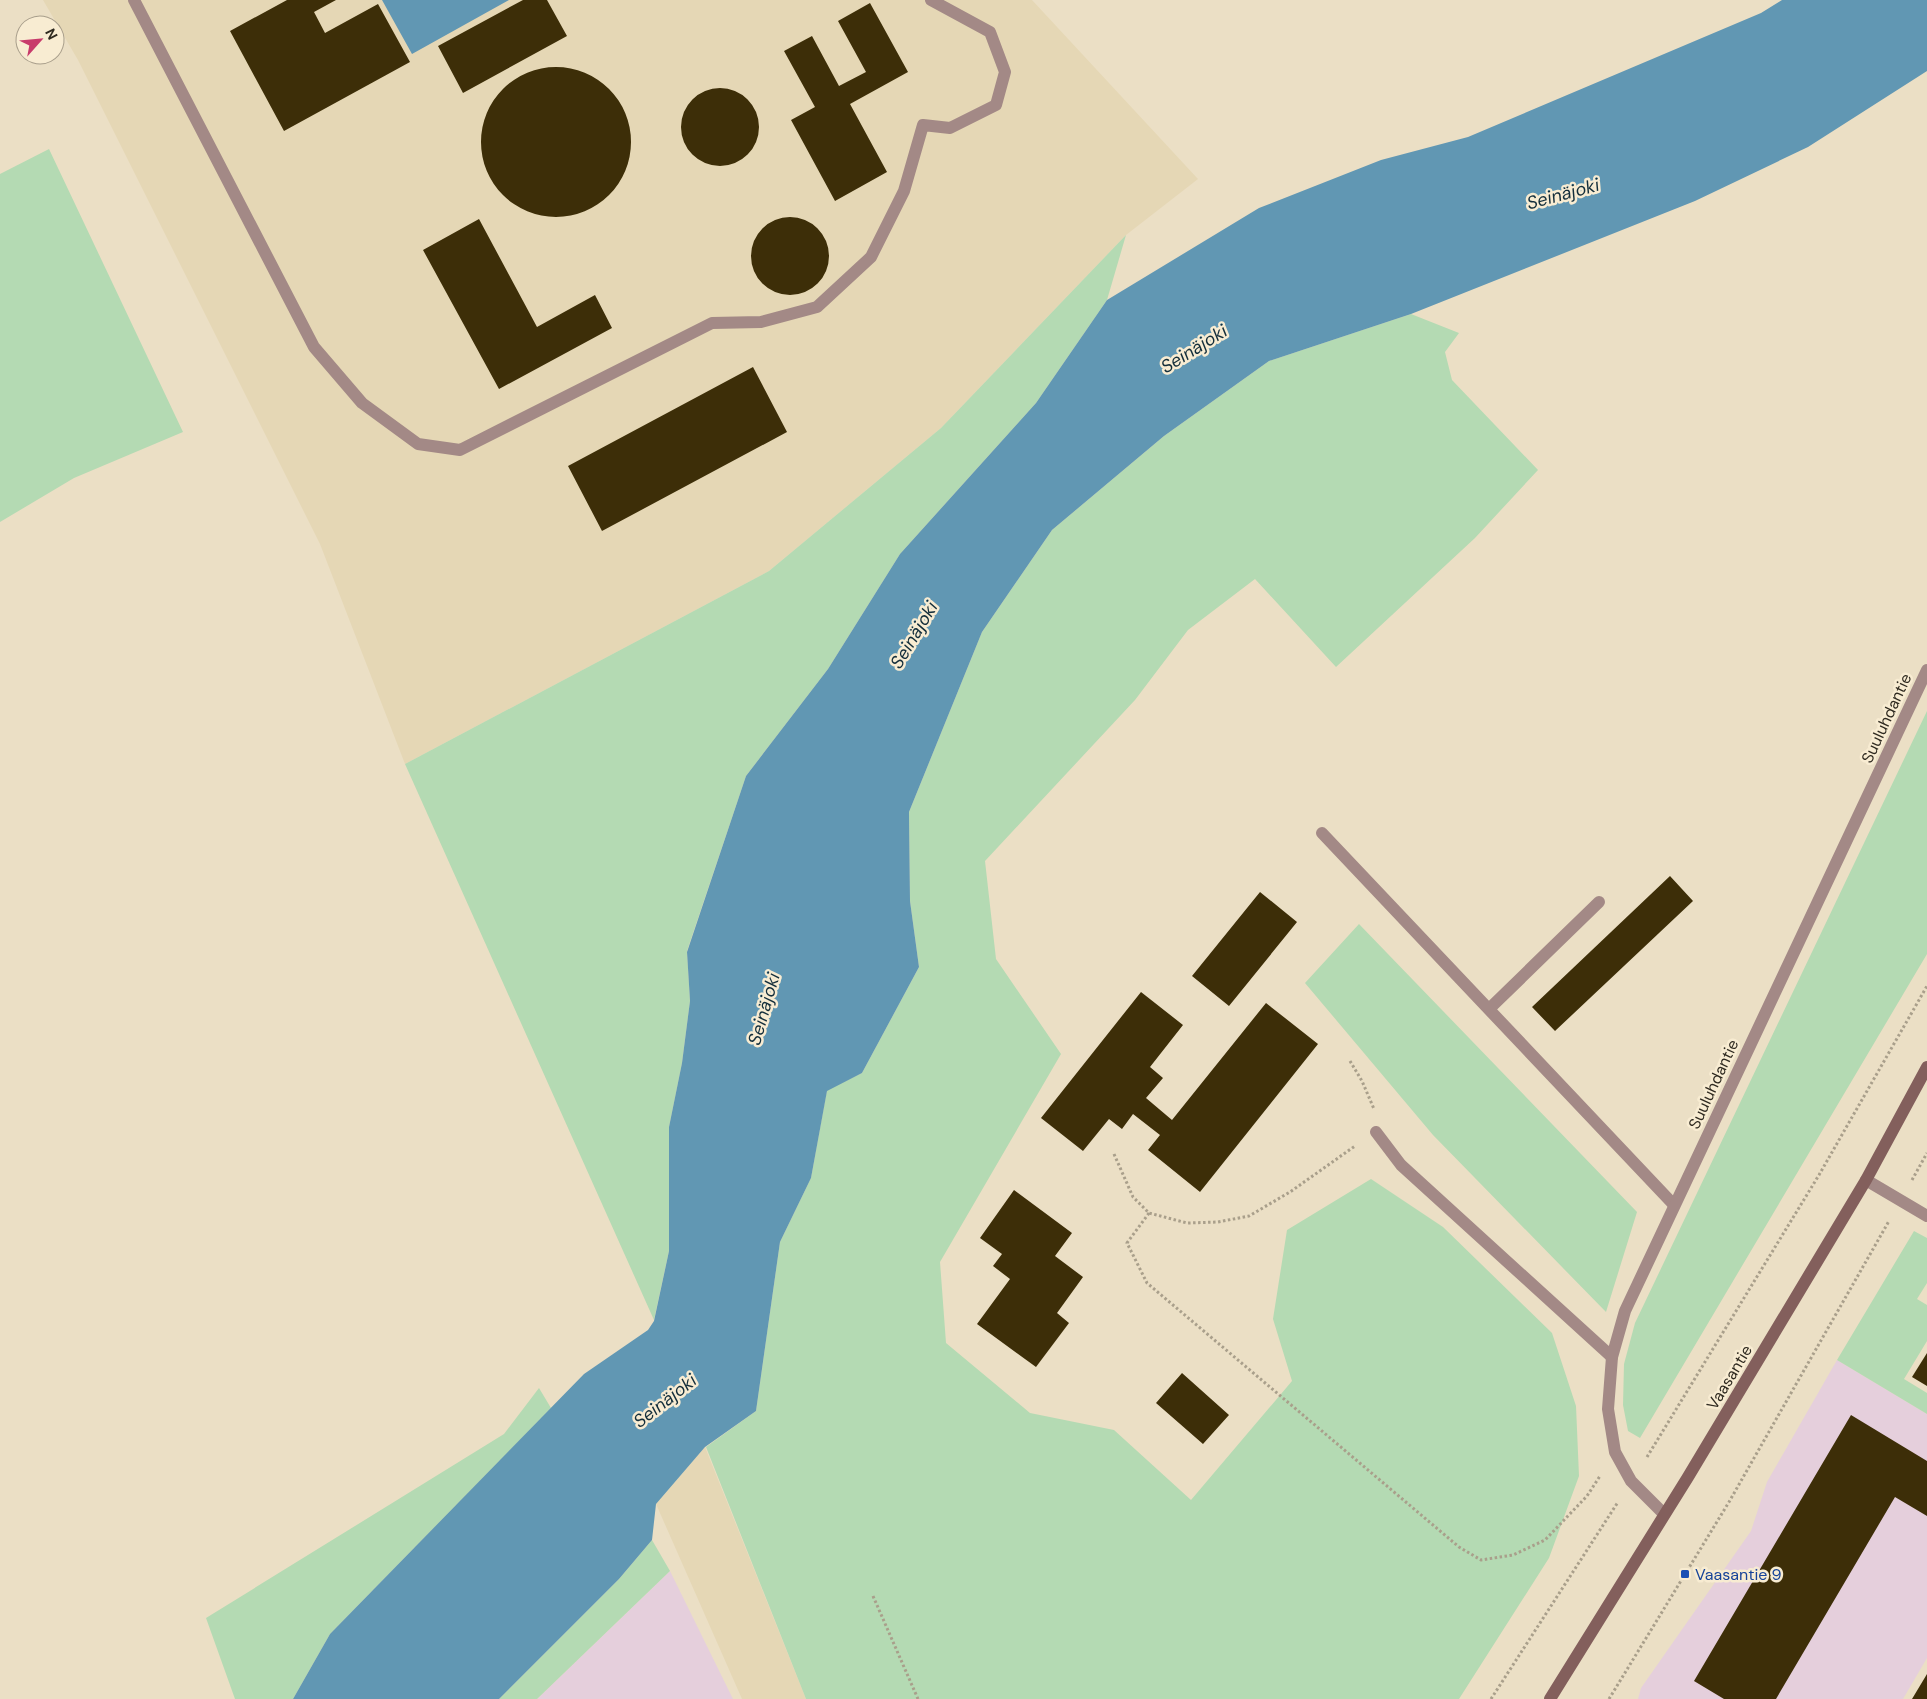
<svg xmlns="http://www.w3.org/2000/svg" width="1927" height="1699" font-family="'DM Sans',sans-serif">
<rect width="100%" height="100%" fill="#ebdfc5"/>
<path fill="#e5cfdc" d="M 1837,1360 L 1927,1414 L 1927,1658 L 1903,1699 L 1638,1699 L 1641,1688 L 1751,1531 L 1767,1482 Z
M 670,1571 L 733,1699 L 537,1699 Z"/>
<path fill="#e5d7b5" d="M 43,0 L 1032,0 L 1198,179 L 1126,235 L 941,428 L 769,571 L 405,764 L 320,544 L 78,60 Z
M 705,1447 L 806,1699 L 742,1699 L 656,1504 Z"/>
<path fill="#b4dab3" d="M 49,149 L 183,432 L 74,478 L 0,522 L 0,174 Z
M 1126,235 L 1107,300 L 1036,403 L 900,554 L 828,669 L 746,776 L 687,951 L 690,1001 L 682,1063 L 669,1127 L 669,1251 L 654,1320 L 405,764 L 769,571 L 941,428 Z
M 1411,314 L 1459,333 L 1445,352 L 1452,380 L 1538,470 L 1475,538 L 1336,667 L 1255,579 L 1188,630 L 1135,700 L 985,861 L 996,959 L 1061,1054 L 940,1262 L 946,1343 L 1030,1413 L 1114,1430 L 1191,1500 L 1292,1381 L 1273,1319 L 1287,1230 L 1371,1179 L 1443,1227 L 1552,1333 L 1576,1406 L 1579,1476 L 1549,1558 L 1459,1699 L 806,1699 L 706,1447 L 756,1411 L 780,1242 L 811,1178 L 827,1090 L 862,1073 L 919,967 L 910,901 L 909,812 L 982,632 L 1052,530 L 1164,436 L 1269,361 Z
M 1927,711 L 1927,954 L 1640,1438 L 1628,1431 L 1623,1405 L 1624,1364 L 1635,1323 Z
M 1359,924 L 1637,1212 L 1606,1312 L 1433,1135 L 1305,983 Z
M 1914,1231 L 1927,1238 L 1927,1283 L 1917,1299 L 1927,1305 L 1927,1341 L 1904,1379 L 1927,1393 L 1927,1414 L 1837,1360 Z
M 539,1388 L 551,1408 L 330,1634 L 293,1699 L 235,1699 L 206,1618 L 504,1434 Z
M 652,1540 L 670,1571 L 537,1699 L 499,1699 L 619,1579 Z"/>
<path fill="#6197b3" d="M 382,0 L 509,0 L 412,54 Z
M 1782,0 L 1927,0 L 1927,71 L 1808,147 L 1695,201 L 1411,314 L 1269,361 L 1164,436 L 1052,530 L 982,632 L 909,812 L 910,901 L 919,967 L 862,1073 L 827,1091 L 811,1178 L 780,1242 L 756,1411 L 705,1447 L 656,1504 L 652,1540 L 619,1579 L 499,1699 L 293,1699 L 330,1634 L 584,1374 L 648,1330 L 654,1321 L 669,1251 L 669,1127 L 682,1063 L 690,1001 L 687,952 L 746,776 L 828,669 L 900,554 L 1036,403 L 1107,300 L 1259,208 L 1381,160 L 1468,137 L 1761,13 Z"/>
<path fill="#3d2e08" d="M 287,0 L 336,0 L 314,12 L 325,33 L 378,4 L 410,62 L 284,131 L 230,31 Z
M 523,0 L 547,0 L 567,36 L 463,93 L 438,46 Z
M 870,3 L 908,72 L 850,104 L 887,172 L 835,201 L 791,120 L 815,107 L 784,51 L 812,36 L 839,86 L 866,72 L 838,21 Z
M481 142a75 75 0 1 1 150 0a75 75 0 1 1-150 0Z
M681 127a39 39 0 1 1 78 0a39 39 0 1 1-78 0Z
M751 256a39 39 0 1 1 78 0a39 39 0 1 1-78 0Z
M 479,219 L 537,327 L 595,295 L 612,328 L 499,389 L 423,250 Z
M 753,367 L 787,432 L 602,531 L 568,466 Z
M 1670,876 L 1693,901 L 1555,1031 L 1532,1007 Z
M 1260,892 L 1297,922 L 1229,1006 L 1192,976 Z
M 1141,992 L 1183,1025 L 1150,1067 L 1163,1078 L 1146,1098 L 1172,1120 L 1266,1003 L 1318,1044 L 1200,1192 L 1148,1150 L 1160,1135 L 1133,1114 L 1122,1129 L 1109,1119 L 1083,1151 L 1041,1118 Z
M 1014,1190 L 1072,1233 L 1055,1256 L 1083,1277 L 1057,1313 L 1069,1323 L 1036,1367 L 977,1324 L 1010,1279 L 993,1266 L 1002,1254 L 980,1238 Z
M 1927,1353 L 1927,1386 L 1912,1377 Z
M 1182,1373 L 1229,1415 L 1203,1444 L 1156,1403 Z
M 1851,1415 L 1927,1461 L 1927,1516 L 1895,1497 L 1776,1699 L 1724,1699 L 1694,1681 Z
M 1927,1674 L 1927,1699 L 1912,1699 Z"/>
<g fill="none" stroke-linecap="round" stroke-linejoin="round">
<path stroke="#a99f8b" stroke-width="3" stroke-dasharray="2.5 2.5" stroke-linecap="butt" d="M 1350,1061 L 1362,1081 L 1374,1109
M 1114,1154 L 1133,1197 L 1149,1213 L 1187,1223 L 1218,1222 L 1249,1216 L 1290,1192 L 1355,1146
M 1912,1180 L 1927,1153
M 1149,1213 L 1127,1243 L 1147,1283 L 1459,1547 L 1481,1560 L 1513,1555 L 1545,1540 L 1587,1496 L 1600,1476
M 1647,1457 L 1819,1175 L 1927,986
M 873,1596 L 918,1699
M 1491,1699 L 1618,1502
M 1609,1699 L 1729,1502 L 1889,1221"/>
<path stroke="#a38986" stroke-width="12" d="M 134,0 L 314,347 L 362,403 L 418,444 L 460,450 L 712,323 L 761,322 L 817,307 L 871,257 L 904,191 L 923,125 L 950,128 L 996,105 L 1005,72 L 990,32 L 931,0
M 1322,833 L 1674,1205
M 1489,1009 L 1599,902
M 1376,1132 L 1401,1165 L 1612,1357
M 1866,1180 L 1927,1216"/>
<path stroke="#a38986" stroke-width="12" d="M 1664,1514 L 1631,1481 L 1615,1452 L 1608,1409 L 1612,1357 L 1625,1311 L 1927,670"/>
<path stroke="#835f5c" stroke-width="12" d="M 1550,1699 L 1688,1477 L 1866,1180 L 1927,1067"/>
</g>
<rect fill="#1a4fb4" stroke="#f8ecd2" stroke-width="2" x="1680" y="1569" width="10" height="10" rx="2.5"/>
<g text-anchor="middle" stroke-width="5" stroke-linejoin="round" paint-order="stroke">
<g font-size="16" fill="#2f2a20" stroke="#f8ecd2">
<text transform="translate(1886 718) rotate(-65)" y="6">Suuluhdantie</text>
<text transform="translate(1713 1084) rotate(-65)" y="6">Suuluhdantie</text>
<text transform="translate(1729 1377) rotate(-59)" y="6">Vaasantie</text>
</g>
<g font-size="16" fill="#164399" stroke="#f8ecd2" text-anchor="start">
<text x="1695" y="1580">Vaasantie 9</text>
</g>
<g font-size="18" font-style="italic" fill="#132e3b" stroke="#f8ecd2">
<text transform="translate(1563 194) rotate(-15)" y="6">Seinäjoki</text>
<text transform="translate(1194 349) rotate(-32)" y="6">Seinäjoki</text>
<text transform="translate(914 635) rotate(-59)" y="6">Seinäjoki</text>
<text transform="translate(764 1009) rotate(-74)" y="6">Seinäjoki</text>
<text transform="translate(665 1401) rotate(-38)" y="6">Seinäjoki</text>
</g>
</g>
<g transform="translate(40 40) rotate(63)"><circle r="24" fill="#f8ecd2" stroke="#a89e8b"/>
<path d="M0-4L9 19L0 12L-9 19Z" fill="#c83b6b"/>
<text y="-8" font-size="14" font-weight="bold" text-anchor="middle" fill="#2f2a20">N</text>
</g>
</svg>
